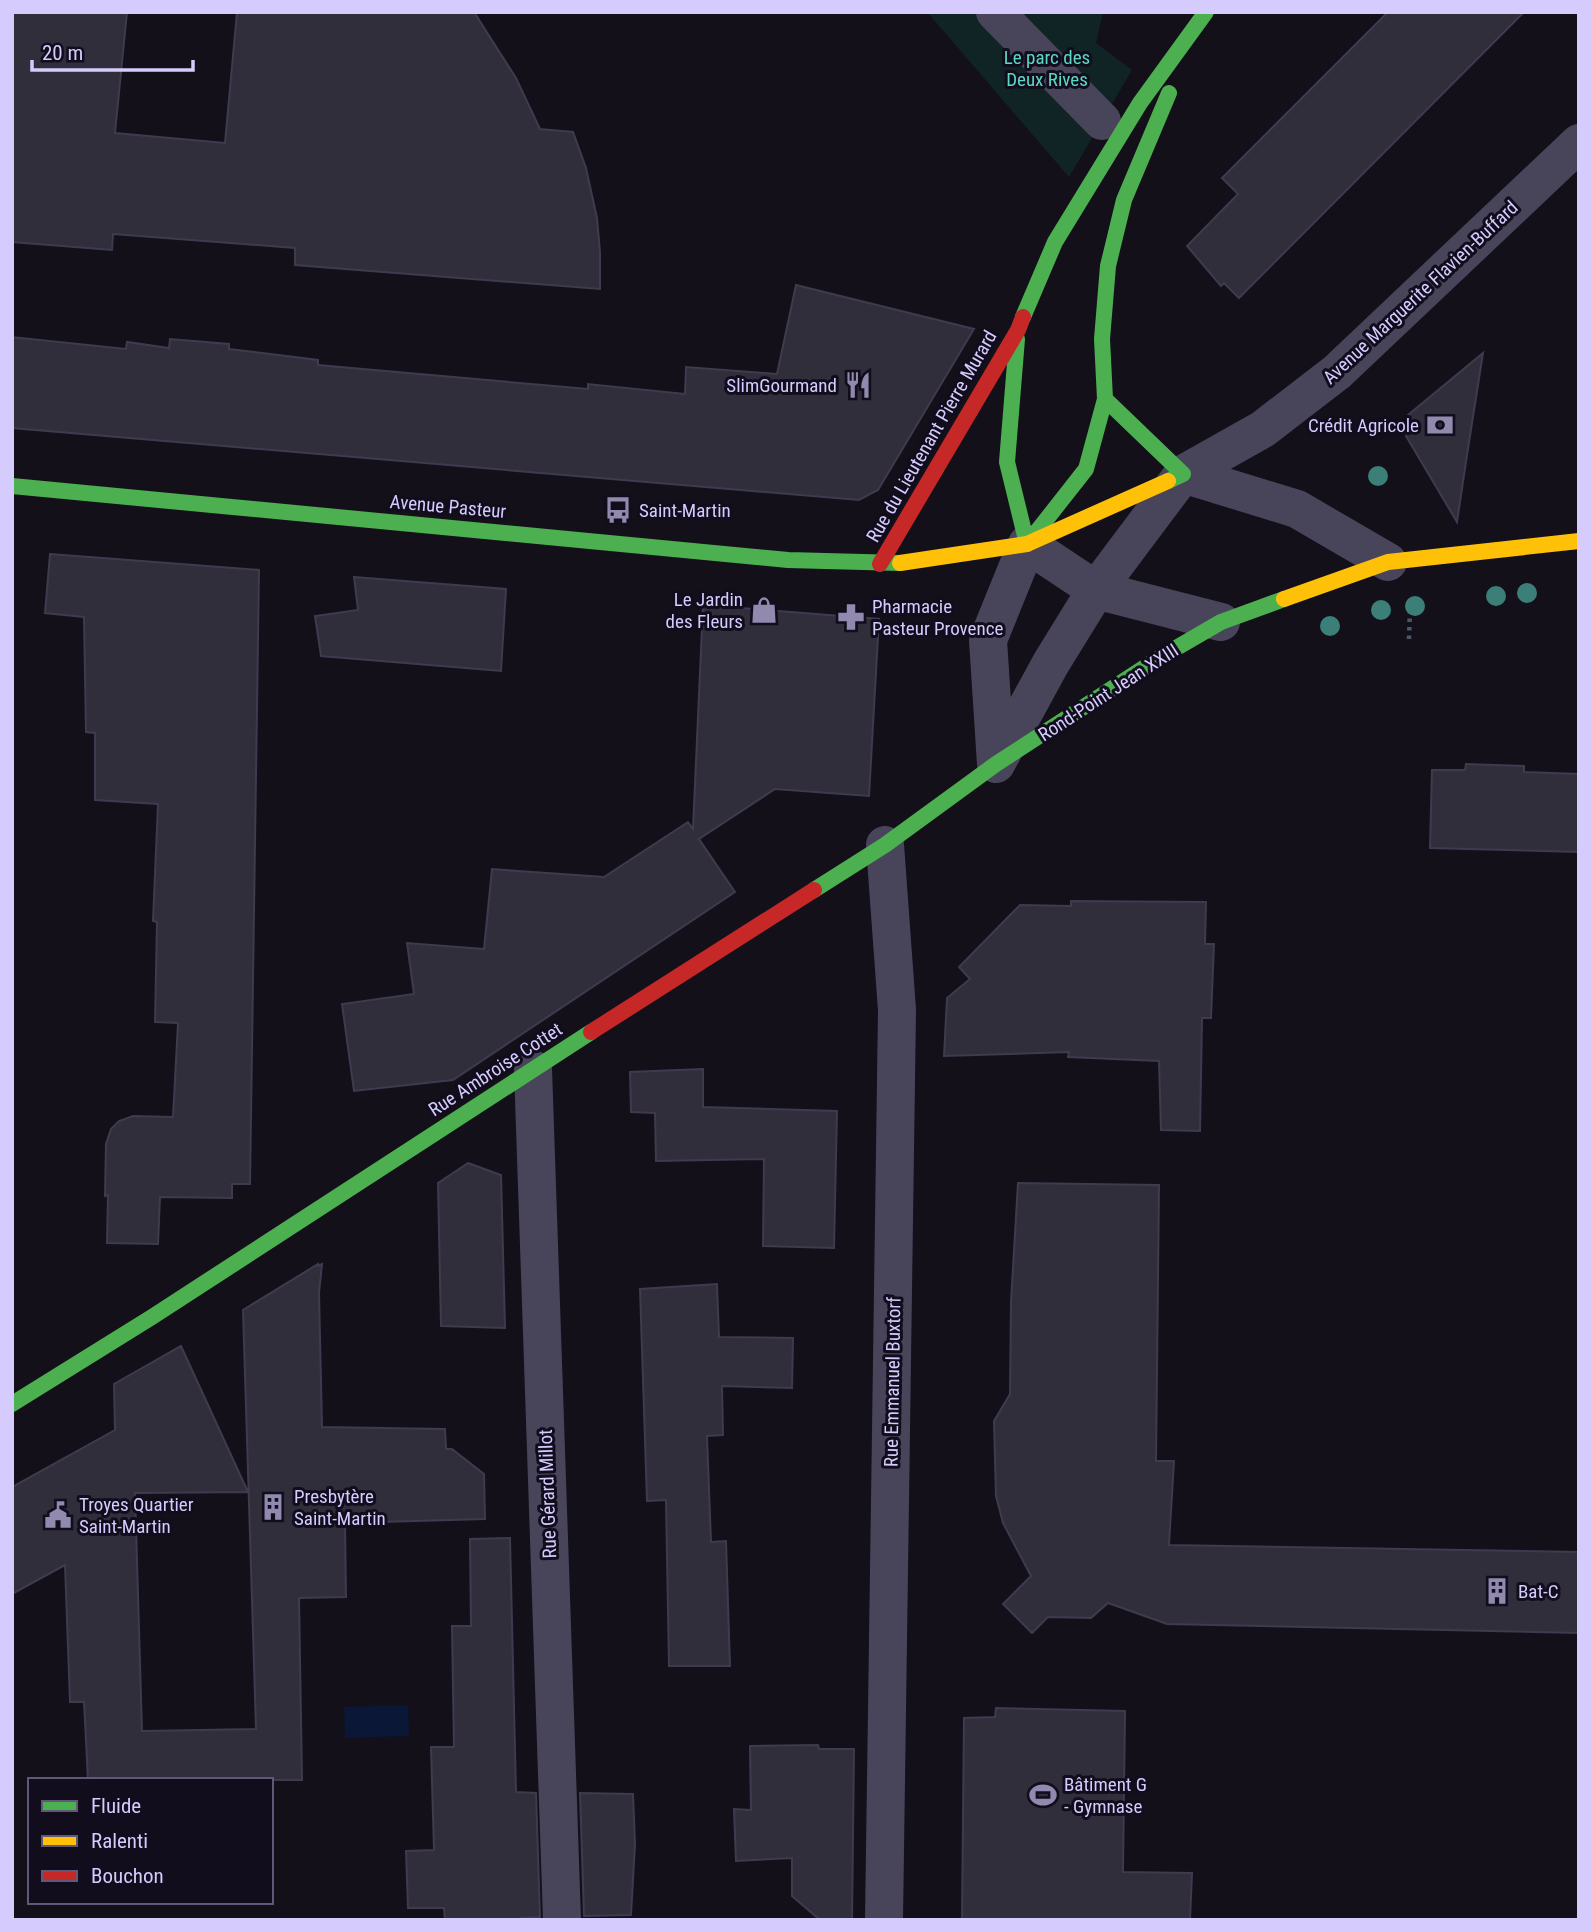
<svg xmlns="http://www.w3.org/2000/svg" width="1591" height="1932" font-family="'Roboto Condensed',sans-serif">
<rect width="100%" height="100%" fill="#13101a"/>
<path fill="#102325" d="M 927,12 L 1103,12 L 1096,43 L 1132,70 L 1069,177 Z"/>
<path fill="#0b1736" d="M 408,1705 L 409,1736 L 345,1738 L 344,1707 Z"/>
<path fill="#312e3c" stroke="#403a4e" stroke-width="2" d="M 12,12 L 127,12 L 115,133 L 225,143 L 237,12 L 474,12 L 516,78 L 540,129 L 573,132 L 586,168 L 597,218 L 600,252 L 600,289 L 295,265 L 295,248 L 113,234 L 112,250 L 12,242 Z
M 1388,12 L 1524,12 L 1239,298 L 1224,283 L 1221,286 L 1187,246 L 1238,194 L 1222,178 Z
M 796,285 L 974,329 L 878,490 L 859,500 L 12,428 L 12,337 L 126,349 L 127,342 L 169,348 L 170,339 L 229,344 L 229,349 L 318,360 L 318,365 L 588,389 L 588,384 L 685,394 L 686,367 L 777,374 Z
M 1483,353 L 1467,455 L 1457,522 L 1406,436 L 1408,415 Z
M 50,554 L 259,570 L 250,1184 L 232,1184 L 232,1198 L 160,1197 L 158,1244 L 107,1243 L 108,1195 L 105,1196 L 106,1144 L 111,1129 L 119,1121 L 133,1116 L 173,1117 L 178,1023 L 155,1022 L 157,922 L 153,921 L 158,804 L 95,800 L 95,733 L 86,732 L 84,617 L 45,613 Z
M 354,577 L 506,589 L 501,671 L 321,656 L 315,616 L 358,610 Z
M 703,605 L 879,619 L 869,796 L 775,789 L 699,839 L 735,892 L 453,1080 L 354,1091 L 342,1004 L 414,994 L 407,943 L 484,949 L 492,869 L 604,877 L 688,822 L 693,829 Z
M 1466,764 L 1524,766 L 1524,772 L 1579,774 L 1579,852 L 1430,848 L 1432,770 L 1465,770 Z
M 1071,901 L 1206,902 L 1205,944 L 1214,944 L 1211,1018 L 1202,1018 L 1200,1131 L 1161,1130 L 1159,1061 L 1068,1057 L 1069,1052 L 944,1056 L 947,998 L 970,979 L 959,967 L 1020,905 L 1071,906 Z
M 703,1069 L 703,1107 L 837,1111 L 834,1248 L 763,1246 L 764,1159 L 656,1161 L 655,1113 L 631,1112 L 630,1072 Z
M 468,1163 L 501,1175 L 505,1328 L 441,1326 L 438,1183 Z
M 1018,1183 L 1159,1185 L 1156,1461 L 1174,1461 L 1169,1545 L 1579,1552 L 1579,1633 L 1167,1624 L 1108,1603 L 1091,1618 L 1048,1617 L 1032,1633 L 1003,1604 L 1031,1576 L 1003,1523 L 996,1496 L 994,1421 L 1010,1394 L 1011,1302 Z
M 318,1264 L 318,1266 L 322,1264 L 319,1293 L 322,1427 L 445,1429 L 446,1449 L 452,1449 L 484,1474 L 485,1519 L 345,1523 L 346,1597 L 299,1598 L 302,1780 L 88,1780 L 84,1702 L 70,1702 L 65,1565 L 12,1594 L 12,1487 L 115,1430 L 114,1384 L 181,1346 L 248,1492 L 135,1493 L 142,1731 L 256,1729 L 243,1310 Z
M 717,1284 L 719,1337 L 793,1338 L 792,1388 L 722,1386 L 723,1435 L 707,1436 L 711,1542 L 726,1541 L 730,1666 L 669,1666 L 666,1500 L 647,1501 L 640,1289 Z
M 510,1538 L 516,1792 L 536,1793 L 540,1917 L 520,1918 L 520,1920 L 445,1920 L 444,1908 L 408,1908 L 406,1851 L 434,1850 L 431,1747 L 454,1747 L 452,1626 L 471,1626 L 470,1539 Z
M 996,1708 L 1125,1711 L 1123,1872 L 1192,1873 L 1190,1920 L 962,1920 L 964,1718 L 995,1717 Z
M 818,1745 L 819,1749 L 854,1749 L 852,1920 L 820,1920 L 792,1896 L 792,1858 L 736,1861 L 734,1809 L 751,1810 L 750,1746 Z
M 580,1793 L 633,1794 L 635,1844 L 631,1915 L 584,1916 Z"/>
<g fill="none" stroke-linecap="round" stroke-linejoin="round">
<path stroke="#4c5866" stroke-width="4.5" stroke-dasharray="3.5 5" stroke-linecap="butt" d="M 1409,639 L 1410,608"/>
<path stroke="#48455b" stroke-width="38" d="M 995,12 L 1102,121
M 1183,474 L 1297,509 L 1388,562
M 996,764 L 1051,663 L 1096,590 L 1183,474 L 1263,429 L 1337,372 L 1579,143
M 996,764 L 988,640 L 1027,544 L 1096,590 L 1221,622
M 533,1069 L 562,1920
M 884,1920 L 897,1010 L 885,845"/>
<path stroke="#4caf50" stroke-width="16" d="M 1023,317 L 1055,242 L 1140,103 L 1206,12
M 1017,339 L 1007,462 L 1027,544
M 1105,399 L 1183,474 L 1168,481
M 12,486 L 788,560 L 900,563
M 1031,539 L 1086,469 L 1105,399 L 1102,339 L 1108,266 L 1124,200 L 1169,93
M 814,890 L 885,845 L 996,764 L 1159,658 L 1221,622 L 1284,599
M 12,1404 L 152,1317 L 591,1032"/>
<path stroke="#ffc107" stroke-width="16" d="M 900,563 L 1027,544 L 1168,481
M 1284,599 L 1388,562 L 1579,541"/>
<path stroke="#c62828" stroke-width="16" d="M 880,564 L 1018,330 L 1023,317
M 591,1032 L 814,890"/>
</g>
<g fill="#3b7f78">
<circle cx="1378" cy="476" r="10"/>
<circle cx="1527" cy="593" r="10"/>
<circle cx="1496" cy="596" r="10"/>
<circle cx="1415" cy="606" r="10"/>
<circle cx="1381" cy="610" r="10"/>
<circle cx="1330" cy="626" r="10"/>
</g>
<defs>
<symbol id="restaurant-bare" viewBox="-9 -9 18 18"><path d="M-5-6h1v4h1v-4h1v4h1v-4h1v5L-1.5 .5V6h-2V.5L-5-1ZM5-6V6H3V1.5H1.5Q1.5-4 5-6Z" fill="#918aae" stroke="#110d1d" stroke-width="2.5" paint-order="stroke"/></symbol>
<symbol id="bank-bare" viewBox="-9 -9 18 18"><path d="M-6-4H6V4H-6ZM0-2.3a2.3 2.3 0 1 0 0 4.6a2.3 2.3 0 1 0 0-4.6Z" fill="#918aae" stroke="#110d1d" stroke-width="2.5" paint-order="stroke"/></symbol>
<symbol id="bus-bare" viewBox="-9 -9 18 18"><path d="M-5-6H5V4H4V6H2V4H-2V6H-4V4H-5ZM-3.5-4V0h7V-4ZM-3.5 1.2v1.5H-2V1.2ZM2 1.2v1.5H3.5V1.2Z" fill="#918aae" stroke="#110d1d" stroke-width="2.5" paint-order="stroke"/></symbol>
<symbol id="shop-bare" viewBox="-9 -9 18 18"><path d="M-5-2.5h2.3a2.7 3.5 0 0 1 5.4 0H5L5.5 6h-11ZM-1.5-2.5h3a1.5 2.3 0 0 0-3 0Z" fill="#918aae" stroke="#110d1d" stroke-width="2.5" paint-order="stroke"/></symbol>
<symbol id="pharmacy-bare" viewBox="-9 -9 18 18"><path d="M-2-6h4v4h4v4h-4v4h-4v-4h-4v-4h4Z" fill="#918aae" stroke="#110d1d" stroke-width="2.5" paint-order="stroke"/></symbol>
<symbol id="building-bare" viewBox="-9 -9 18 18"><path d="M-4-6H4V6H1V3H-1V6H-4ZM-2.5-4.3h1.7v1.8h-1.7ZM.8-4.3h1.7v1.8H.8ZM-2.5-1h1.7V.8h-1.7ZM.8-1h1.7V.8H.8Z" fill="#918aae" stroke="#110d1d" stroke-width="2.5" paint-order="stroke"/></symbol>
<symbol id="civic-bare" viewBox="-9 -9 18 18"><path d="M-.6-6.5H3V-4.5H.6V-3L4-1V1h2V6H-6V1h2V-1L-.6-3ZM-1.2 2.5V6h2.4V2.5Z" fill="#918aae" stroke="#110d1d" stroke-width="2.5" paint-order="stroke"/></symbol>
<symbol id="stadium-bare" viewBox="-9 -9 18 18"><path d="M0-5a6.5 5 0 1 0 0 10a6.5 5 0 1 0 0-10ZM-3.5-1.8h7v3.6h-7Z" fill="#918aae" stroke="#110d1d" stroke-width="2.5" paint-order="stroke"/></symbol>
</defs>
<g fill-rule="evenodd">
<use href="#restaurant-bare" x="839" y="366" width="38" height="38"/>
<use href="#bank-bare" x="1421" y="406" width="38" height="38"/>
<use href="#bus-bare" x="599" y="491" width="38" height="38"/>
<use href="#shop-bare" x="745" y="591" width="38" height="38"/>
<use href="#pharmacy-bare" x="832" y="598" width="38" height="38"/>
<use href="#building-bare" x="254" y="1488" width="38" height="38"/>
<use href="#civic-bare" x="39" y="1496" width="38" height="38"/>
<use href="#building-bare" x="1478" y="1572" width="38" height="38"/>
<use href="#stadium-bare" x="1024" y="1776" width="38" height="38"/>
</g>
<g text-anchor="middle" stroke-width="6" stroke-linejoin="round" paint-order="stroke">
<g font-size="19" fill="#5bd9c4" stroke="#110d1d">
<text x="1047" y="64">Le parc des<tspan x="1047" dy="22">Deux Rives</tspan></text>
</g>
<g font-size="19" fill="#d5cbfd" stroke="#110d1d">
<text transform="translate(1420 292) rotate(-43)" y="7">Avenue Marguerite Flavien-Buffard</text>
<text transform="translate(931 436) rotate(-60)" y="7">Rue du Lieutenant Pierre Murard</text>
<text transform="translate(448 506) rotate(5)" y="7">Avenue Pasteur</text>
<text transform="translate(1108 692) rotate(-33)" y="7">Rond-Point Jean XXIII</text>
<text transform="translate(495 1069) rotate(-33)" y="7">Rue Ambroise Cottet</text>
<text transform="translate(892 1382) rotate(-89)" y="7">Rue Emmanuel Buxtorf</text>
<text transform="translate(547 1494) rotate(-92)" y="7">Rue Gérard Millot</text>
</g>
<g font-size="19" fill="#d5cbfd" stroke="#110d1d" text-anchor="start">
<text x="837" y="392" text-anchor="end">SlimGourmand</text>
<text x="1419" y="432" text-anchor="end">Crédit Agricole</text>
<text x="639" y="517">Saint-Martin</text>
<text x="743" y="606" text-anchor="end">Le Jardin<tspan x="743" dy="22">des Fleurs</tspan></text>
<text x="872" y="613">Pharmacie<tspan x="872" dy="22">Pasteur Provence</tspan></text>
<text x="294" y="1503">Presbytère<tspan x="294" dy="22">Saint-Martin</tspan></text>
<text x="79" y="1511">Troyes Quartier<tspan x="79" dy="22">Saint-Martin</tspan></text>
<text x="1518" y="1598">Bat-C</text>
<text x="1064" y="1791">Bâtiment G<tspan x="1064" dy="22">- Gymnase</tspan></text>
</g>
</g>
<rect width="1591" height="1932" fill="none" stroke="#d5cbfd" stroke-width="28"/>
<rect x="28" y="1778" width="245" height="126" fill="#110d1d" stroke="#5f5977" stroke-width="2"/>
<rect x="42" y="1801" width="35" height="10" fill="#4caf50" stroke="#5f5977" stroke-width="2"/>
<text x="91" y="1813" font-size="21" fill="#d5cbfd">Fluide</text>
<rect x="42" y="1836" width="35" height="10" fill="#ffc107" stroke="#5f5977" stroke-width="2"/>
<text x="91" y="1848" font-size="21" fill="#d5cbfd">Ralenti</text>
<rect x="42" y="1871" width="35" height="10" fill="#c62828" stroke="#5f5977" stroke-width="2"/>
<text x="91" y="1883" font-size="21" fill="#d5cbfd">Bouchon</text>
<path d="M32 60v10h161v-10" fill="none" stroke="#d5cbfd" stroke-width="3.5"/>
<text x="42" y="60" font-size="21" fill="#d5cbfd" stroke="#110d1d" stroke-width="5" paint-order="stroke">20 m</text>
</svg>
